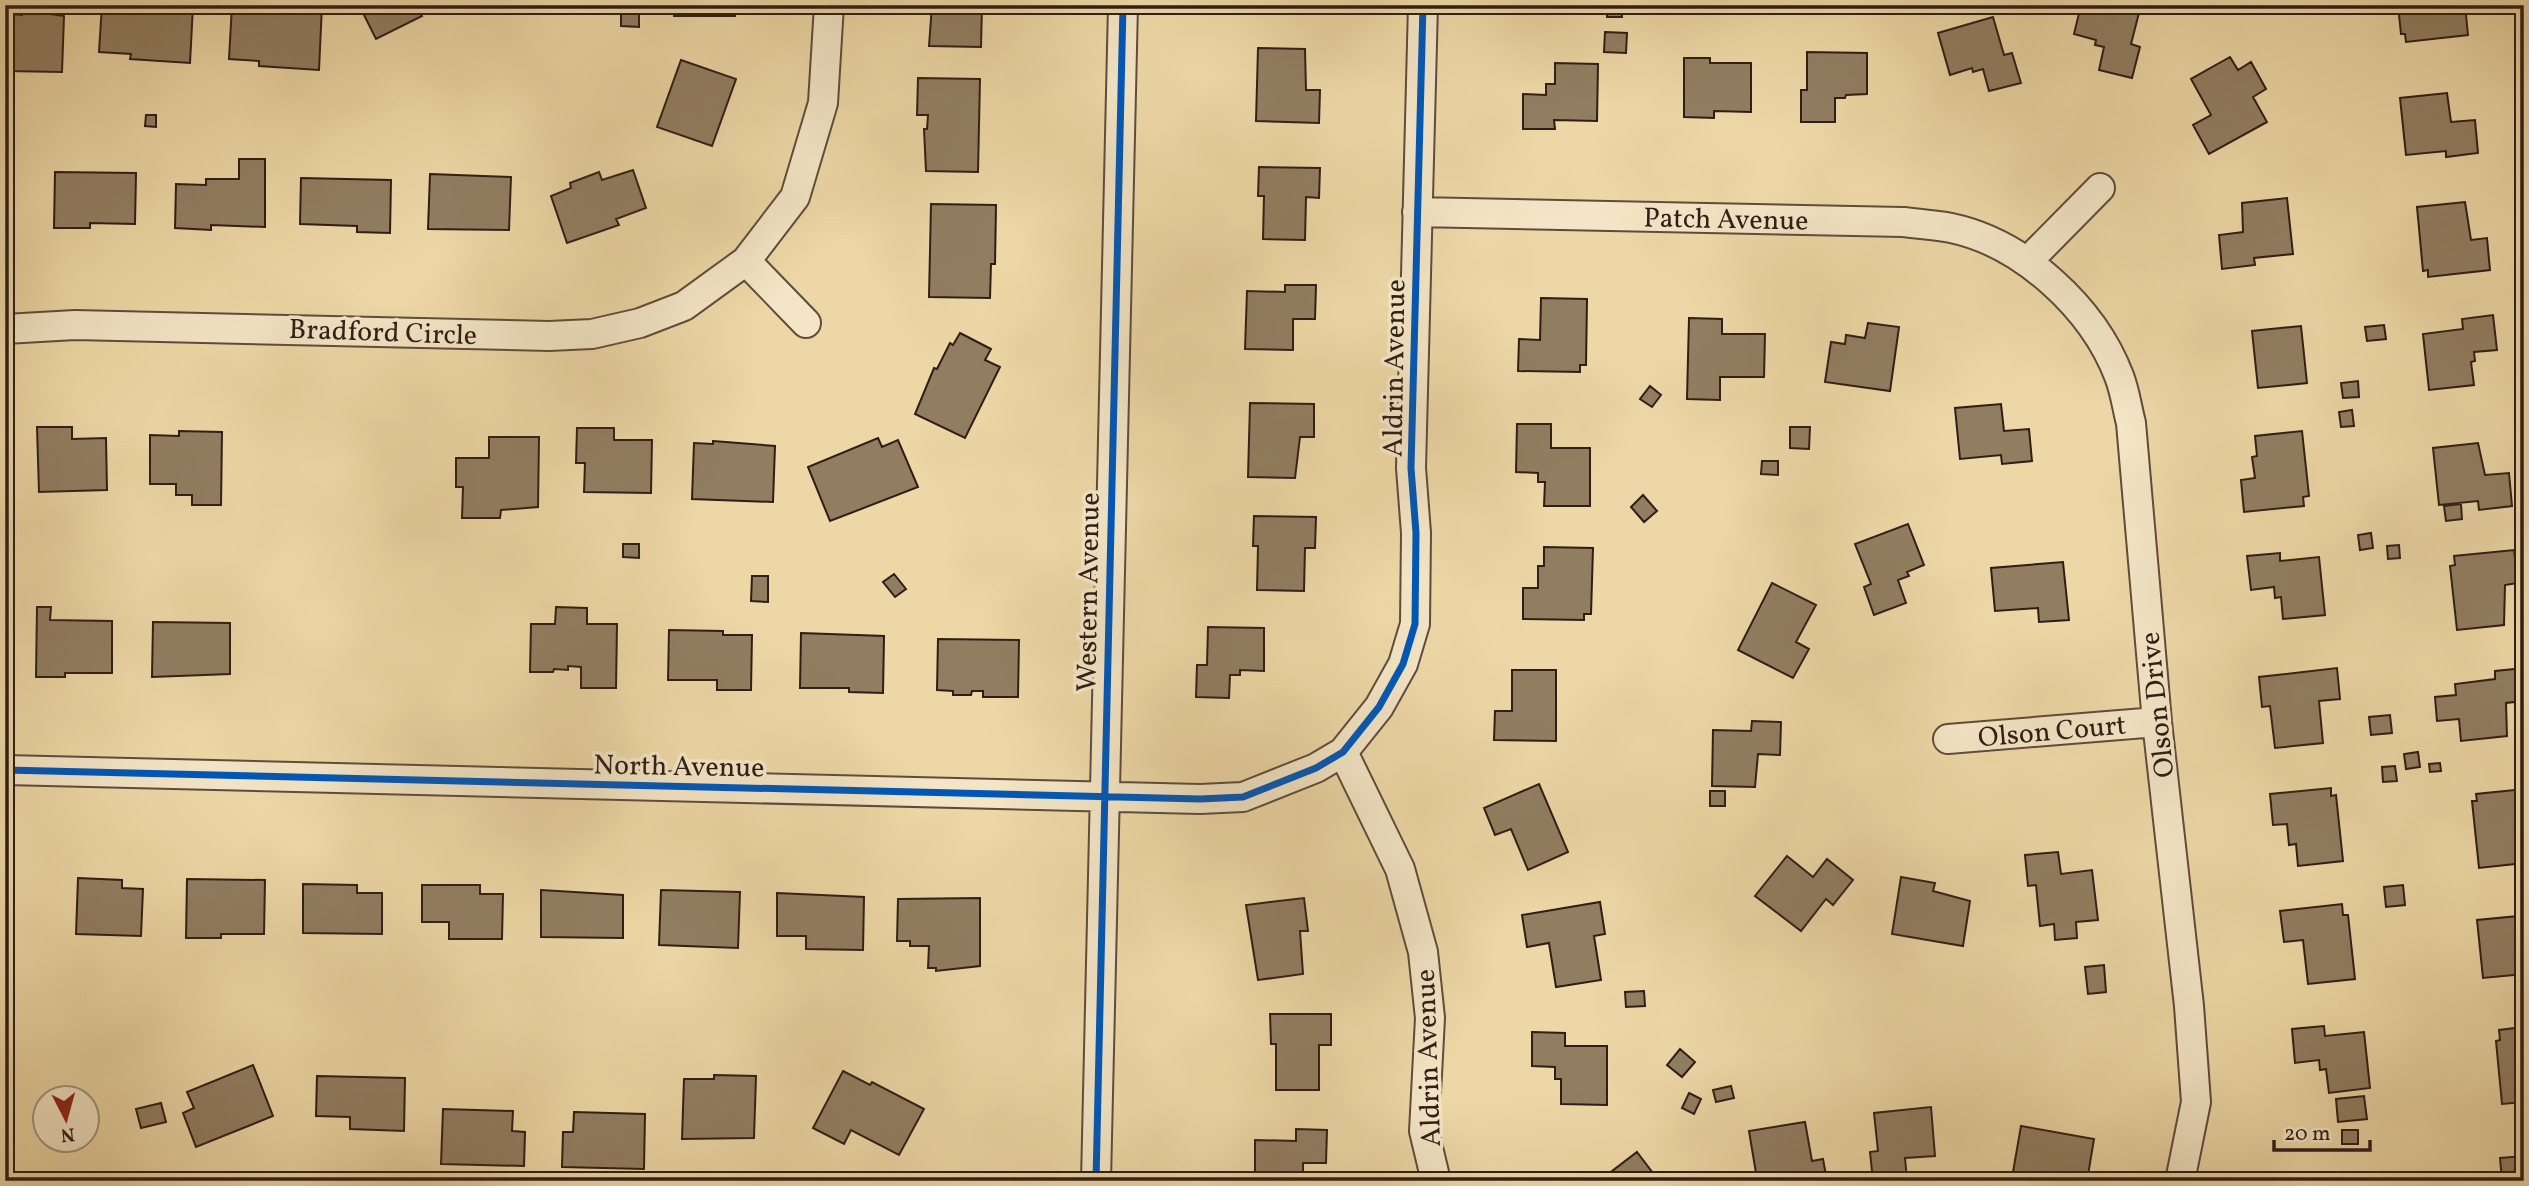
<svg xmlns="http://www.w3.org/2000/svg" width="2529" height="1186" font-family="Vollkorn,serif">
<rect width="100%" height="100%" fill="#edd7a6"/>
<filter id="stains"><feTurbulence type="fractalNoise" baseFrequency=".00286" numOctaves="4"/><feColorMatrix values="0 0 0 0 .2 0 0 0 0 .09 0 0 0 0 .02 0 0 0 .5 -.17"/></filter>
<radialGradient id="worn" r=".72"><stop offset=".6" stop-color="#630" stop-opacity="0"/><stop offset="1" stop-color="#630" stop-opacity=".3"/></radialGradient>
<path fill="#917e61" stroke="#2e1e17" stroke-width="2" d="M 5,5 L 10,5 L 10,14 L 22,15 L 22,10 L 64,16 L 62,72 L 5,71 Z
M 102,5 L 193,6 L 190,63 L 130,59 L 131,54 L 99,52 Z
M 232,5 L 322,5 L 319,70 L 259,66 L 259,61 L 229,59 Z
M 359,5 L 433,5 L 420,12 L 422,16 L 376,39 Z
M 674,5 L 735,5 L 735,16 L 674,16 Z
M 932,5 L 982,5 L 981,47 L 929,46 Z
M 1607,5 L 1622,5 L 1622,17 L 1607,17 Z
M 2081,5 L 2141,5 L 2131,44 L 2140,47 L 2132,78 L 2099,70 L 2104,47 L 2095,45 L 2096,40 L 2074,34 Z
M 2398,5 L 2465,5 L 2468,35 L 2406,42 L 2405,34 L 2401,34 Z
M 621,13 L 639,13 L 639,27 L 621,26 Z
M 1993,17 L 2004,55 L 2012,53 L 2021,83 L 1989,91 L 1983,69 L 1973,72 L 1972,68 L 1950,75 L 1938,33 Z
M 1605,32 L 1627,33 L 1626,53 L 1604,52 Z
M 1258,48 L 1305,49 L 1306,90 L 1320,90 L 1319,123 L 1256,121 Z
M 1807,52 L 1867,53 L 1867,94 L 1846,95 L 1845,98 L 1835,98 L 1835,122 L 1801,122 L 1801,90 L 1807,90 Z
M 2230,57 L 2238,70 L 2251,62 L 2266,89 L 2253,97 L 2267,122 L 2209,154 L 2193,125 L 2211,115 L 2191,79 Z
M 1684,58 L 1710,58 L 1710,63 L 1751,63 L 1751,112 L 1714,111 L 1714,118 L 1684,117 Z
M 681,60 L 736,79 L 712,146 L 657,127 Z
M 1555,63 L 1598,64 L 1597,121 L 1554,120 L 1555,129 L 1523,129 L 1523,94 L 1546,95 L 1546,84 L 1555,84 Z
M 918,78 L 980,79 L 978,172 L 926,171 L 924,129 L 927,129 L 928,115 L 917,115 Z
M 2447,93 L 2451,122 L 2475,120 L 2478,153 L 2446,157 L 2446,151 L 2406,155 L 2400,98 Z
M 146,115 L 156,115 L 156,127 L 145,126 Z
M 239,159 L 265,159 L 265,227 L 211,225 L 211,230 L 175,228 L 176,184 L 206,185 L 206,179 L 239,179 Z
M 1259,167 L 1320,168 L 1319,198 L 1306,197 L 1305,240 L 1263,239 L 1264,196 L 1258,196 Z
M 633,170 L 646,208 L 616,219 L 619,225 L 567,243 L 551,196 L 571,188 L 570,183 L 599,172 L 602,180 Z
M 55,172 L 136,173 L 135,224 L 90,223 L 90,228 L 54,228 Z
M 430,174 L 511,177 L 509,230 L 428,229 Z
M 301,178 L 391,180 L 390,233 L 357,232 L 357,226 L 300,224 Z
M 2287,198 L 2293,254 L 2254,258 L 2255,265 L 2222,269 L 2219,235 L 2243,232 L 2242,203 Z
M 2465,202 L 2471,240 L 2487,238 L 2490,270 L 2428,277 L 2428,270 L 2423,271 L 2417,207 Z
M 931,204 L 996,205 L 995,264 L 991,264 L 990,298 L 929,297 Z
M 1285,285 L 1316,285 L 1315,319 L 1293,319 L 1293,350 L 1245,349 L 1247,291 L 1285,292 Z
M 1541,298 L 1587,299 L 1586,365 L 1580,365 L 1580,372 L 1518,371 L 1519,339 L 1540,340 Z
M 2493,315 L 2497,350 L 2474,352 L 2475,361 L 2471,362 L 2474,385 L 2429,390 L 2423,334 L 2463,329 L 2462,319 Z
M 1689,318 L 1722,319 L 1722,334 L 1765,334 L 1764,377 L 1720,377 L 1720,400 L 1687,399 Z
M 1868,323 L 1899,327 L 1890,391 L 1825,382 L 1831,342 L 1845,344 L 1846,335 L 1865,338 Z
M 2384,325 L 2386,339 L 2367,341 L 2365,327 Z
M 2301,326 L 2307,383 L 2258,388 L 2252,331 Z
M 960,333 L 991,349 L 985,360 L 1000,367 L 965,438 L 915,414 L 934,368 L 937,369 L 950,343 L 953,345 Z
M 2358,381 L 2359,397 L 2343,398 L 2341,383 Z
M 1650,386 L 1661,395 L 1652,407 L 1640,399 Z
M 1250,403 L 1314,404 L 1314,437 L 1300,437 L 1295,478 L 1248,477 Z
M 2001,404 L 2004,431 L 2029,429 L 2032,461 L 2002,464 L 2001,455 L 1960,459 L 1955,408 Z
M 2352,410 L 2354,426 L 2341,427 L 2339,412 Z
M 1517,424 L 1551,424 L 1551,448 L 1590,448 L 1590,506 L 1544,506 L 1545,482 L 1538,482 L 1538,473 L 1516,472 Z
M 37,427 L 72,427 L 72,439 L 106,438 L 107,490 L 39,492 Z
M 1790,427 L 1810,427 L 1809,449 L 1790,448 Z
M 577,428 L 614,428 L 614,440 L 652,440 L 651,493 L 584,492 L 585,463 L 576,463 Z
M 179,431 L 222,432 L 221,505 L 192,505 L 192,495 L 176,495 L 176,484 L 150,484 L 150,435 L 179,436 Z
M 2302,431 L 2309,496 L 2303,497 L 2304,506 L 2244,512 L 2241,480 L 2255,478 L 2252,457 L 2257,456 L 2255,436 Z
M 489,437 L 539,437 L 538,507 L 501,510 L 500,518 L 462,518 L 463,487 L 456,487 L 456,458 L 489,458 Z
M 878,438 L 882,447 L 898,440 L 918,487 L 830,521 L 808,467 Z
M 713,441 L 775,446 L 773,502 L 692,499 L 694,443 L 713,444 Z
M 2478,443 L 2485,475 L 2509,473 L 2512,506 L 2479,510 L 2478,501 L 2439,505 L 2433,448 Z
M 1762,461 L 1778,461 L 1778,475 L 1761,474 Z
M 1643,495 L 1657,511 L 1644,522 L 1631,507 Z
M 2461,504 L 2462,519 L 2446,521 L 2444,506 Z
M 1254,516 L 1316,517 L 1315,548 L 1305,548 L 1304,591 L 1257,590 L 1258,546 L 1253,546 Z
M 1908,524 L 1924,565 L 1907,572 L 1909,576 L 1898,580 L 1906,603 L 1874,615 L 1864,587 L 1871,584 L 1855,544 Z
M 2371,533 L 2373,548 L 2360,550 L 2358,535 Z
M 623,544 L 639,544 L 639,558 L 623,557 Z
M 2399,545 L 2400,558 L 2388,559 L 2387,546 Z
M 1544,547 L 1593,548 L 1591,614 L 1584,614 L 1584,620 L 1523,619 L 1523,588 L 1538,588 L 1538,566 L 1544,566 Z
M 2514,550 L 2518,583 L 2505,585 L 2504,625 L 2457,630 L 2450,566 L 2455,565 L 2454,556 Z
M 2280,553 L 2280,561 L 2319,557 L 2325,615 L 2283,619 L 2281,597 L 2275,598 L 2274,587 L 2251,590 L 2247,556 Z
M 2063,562 L 2069,620 L 2039,622 L 2038,608 L 1995,611 L 1991,568 Z
M 894,574 L 906,589 L 895,597 L 883,582 Z
M 752,576 L 768,576 L 768,602 L 751,601 Z
M 1772,583 L 1816,605 L 1796,642 L 1809,649 L 1793,678 L 1738,650 Z
M 37,607 L 51,607 L 50,620 L 112,621 L 112,673 L 65,673 L 65,677 L 36,677 Z
M 556,607 L 587,608 L 587,624 L 617,624 L 616,688 L 581,688 L 581,667 L 568,666 L 568,670 L 554,669 L 553,672 L 530,672 L 531,624 L 555,624 Z
M 153,622 L 230,623 L 230,674 L 152,677 Z
M 1208,627 L 1264,628 L 1264,671 L 1240,670 L 1240,675 L 1230,675 L 1229,698 L 1196,697 L 1197,665 L 1207,665 Z
M 669,630 L 723,631 L 723,635 L 752,635 L 751,690 L 717,690 L 717,680 L 668,680 Z
M 801,633 L 884,636 L 883,693 L 849,692 L 849,688 L 800,688 Z
M 938,639 L 1019,640 L 1018,697 L 983,697 L 983,691 L 972,691 L 971,695 L 953,695 L 953,691 L 937,690 Z
M 2337,668 L 2340,699 L 2319,701 L 2323,743 L 2275,748 L 2270,706 L 2262,707 L 2259,677 Z
M 2524,668 L 2524,701 L 2506,703 L 2507,736 L 2461,741 L 2459,719 L 2437,721 L 2435,697 L 2456,695 L 2455,684 L 2495,679 L 2495,671 Z
M 1512,670 L 1556,670 L 1556,741 L 1494,740 L 1495,711 L 1512,711 Z
M 2390,715 L 2392,733 L 2371,735 L 2369,717 Z
M 1752,721 L 1781,722 L 1780,755 L 1758,754 L 1755,787 L 1712,786 L 1713,730 L 1751,731 Z
M 2418,752 L 2420,767 L 2406,769 L 2404,754 Z
M 2440,763 L 2441,771 L 2430,772 L 2429,764 Z
M 2395,766 L 2397,781 L 2383,782 L 2382,767 Z
M 1539,784 L 1568,852 L 1528,870 L 1511,829 L 1495,835 L 1484,808 Z
M 2331,788 L 2331,796 L 2336,795 L 2343,861 L 2298,866 L 2296,844 L 2289,845 L 2287,824 L 2273,825 L 2270,794 Z
M 2524,789 L 2524,863 L 2479,868 L 2472,801 L 2477,801 L 2476,794 Z
M 1710,791 L 1725,791 L 1725,806 L 1710,806 Z
M 2058,852 L 2061,874 L 2092,870 L 2098,920 L 2076,922 L 2077,938 L 2055,940 L 2054,924 L 2040,926 L 2036,885 L 2028,886 L 2025,855 Z
M 1787,856 L 1813,877 L 1827,859 L 1853,880 L 1833,905 L 1826,899 L 1801,931 L 1755,896 Z
M 1901,877 L 1935,883 L 1933,891 L 1970,901 L 1963,946 L 1892,934 Z
M 78,878 L 122,880 L 122,888 L 143,889 L 141,936 L 76,934 Z
M 187,879 L 265,880 L 264,934 L 221,934 L 221,938 L 186,938 Z
M 303,884 L 357,885 L 357,893 L 382,893 L 382,934 L 303,933 Z
M 422,885 L 480,885 L 480,894 L 503,894 L 502,939 L 449,939 L 449,922 L 422,922 Z
M 2403,885 L 2405,905 L 2386,907 L 2384,887 Z
M 541,890 L 623,895 L 623,938 L 541,937 Z
M 661,890 L 740,892 L 738,948 L 659,945 Z
M 777,893 L 864,897 L 863,950 L 806,949 L 806,936 L 777,936 Z
M 980,898 L 980,966 L 936,971 L 936,968 L 928,968 L 929,946 L 910,946 L 910,941 L 897,941 L 898,899 Z
M 1304,898 L 1308,931 L 1300,931 L 1303,974 L 1258,980 L 1246,905 Z
M 1600,902 L 1605,934 L 1594,936 L 1601,980 L 1556,987 L 1549,943 L 1527,947 L 1522,915 Z
M 2342,904 L 2343,915 L 2348,915 L 2355,979 L 2308,984 L 2303,940 L 2284,942 L 2280,911 Z
M 2524,907 L 2524,974 L 2483,978 L 2477,920 L 2518,916 L 2517,908 Z
M 2104,965 L 2106,992 L 2088,994 L 2085,967 Z
M 1644,991 L 1645,1006 L 1626,1007 L 1625,992 Z
M 1270,1014 L 1331,1014 L 1331,1045 L 1319,1045 L 1319,1090 L 1276,1090 L 1276,1044 L 1271,1044 Z
M 2324,1026 L 2325,1036 L 2364,1032 L 2370,1088 L 2329,1093 L 2326,1069 L 2320,1070 L 2319,1060 L 2295,1063 L 2292,1029 Z
M 2524,1027 L 2524,1102 L 2502,1104 L 2496,1041 L 2500,1040 L 2499,1030 Z
M 1532,1032 L 1565,1033 L 1565,1046 L 1607,1046 L 1607,1105 L 1561,1104 L 1561,1079 L 1555,1079 L 1555,1067 L 1532,1066 Z
M 1680,1049 L 1695,1062 L 1682,1077 L 1667,1065 Z
M 253,1065 L 273,1116 L 196,1147 L 183,1113 L 194,1108 L 187,1092 Z
M 843,1071 L 870,1085 L 872,1082 L 924,1109 L 899,1155 L 851,1130 L 844,1144 L 813,1128 Z
M 714,1075 L 756,1076 L 754,1138 L 682,1139 L 684,1079 L 714,1079 Z
M 317,1076 L 405,1078 L 404,1131 L 350,1129 L 350,1117 L 316,1116 Z
M 1731,1086 L 1734,1098 L 1716,1102 L 1713,1090 Z
M 1689,1093 L 1701,1099 L 1694,1114 L 1682,1108 Z
M 2364,1096 L 2367,1119 L 2338,1122 L 2336,1099 Z
M 161,1103 L 166,1122 L 141,1128 L 136,1109 Z
M 1931,1107 L 1935,1156 L 1905,1158 L 1907,1179 L 1873,1181 L 1870,1152 L 1878,1151 L 1874,1113 Z
M 443,1109 L 513,1111 L 512,1131 L 525,1132 L 524,1166 L 441,1164 Z
M 574,1112 L 645,1114 L 644,1169 L 562,1167 L 563,1132 L 573,1132 Z
M 1805,1122 L 1812,1161 L 1823,1159 L 1827,1181 L 1793,1181 L 1792,1173 L 1757,1179 L 1749,1131 Z
M 2021,1126 L 2094,1139 L 2087,1181 L 2052,1181 L 2013,1172 Z
M 1296,1129 L 1327,1130 L 1326,1163 L 1303,1163 L 1303,1181 L 1255,1181 L 1255,1140 L 1296,1141 Z
M 2342,1130 L 2358,1130 L 2358,1144 L 2342,1144 Z
M 1637,1152 L 1659,1181 L 1599,1181 Z
M 2524,1156 L 2524,1181 L 2502,1181 L 2500,1158 Z"/>
<g fill="none" stroke-linecap="round" stroke-linejoin="round">
<defs>
<path id="minor" d="M 1417,212 L 1903,222 C 1919,224 1935,225 1951,228 C 2023,243 2093,308 2119,376 C 2125,391 2127,408 2131,423 L 2157,722 L 2189,1006 L 2196,1102 L 2180,1181
M 746,261 L 806,323
M 2027,262 L 2100,188
M 5,329 L 75,325 L 549,336 L 592,334 L 640,323 L 684,306 L 746,261 L 795,197 L 823,103 L 829,5
M 1948,739 L 2157,722
M 1343,752 L 1400,869 L 1423,952 L 1430,1018 L 1424,1131 L 1436,1181
M 5,770 L 1200,799 L 1243,797 L 1316,768 L 1343,752 L 1379,707 L 1403,664 L 1415,624 L 1416,533 L 1411,468 L 1423,5
M 1096,1181 L 1123,5"/>
</defs>
<use href="#minor" stroke="#5e4c3b" stroke-width="32"/>
<use href="#minor" stroke="#f3e5c5" stroke-width="28"/>
<defs>
<path id="cycleway" d="M 5,770 L 1200,799 L 1243,797 L 1316,768 L 1343,752 L 1379,707 L 1403,664 L 1415,624 L 1416,533 L 1411,468 L 1423,5
M 1096,1181 L 1123,5"/>
</defs>
<use href="#cycleway" stroke="#f3e5c5" stroke-width="11"/>
<use href="#cycleway" stroke="#0057b8" stroke-width="7"/>
</g>
<g text-anchor="middle" stroke-width="7" stroke-linejoin="round" paint-order="stroke">
<g font-size="28" fill="#2e1e17" stroke="#f3e5c5">
<text transform="translate(1726 218) rotate(1)" y="10">Patch Avenue</text>
<text transform="translate(383 331) rotate(2)" y="10">Bradford Circle</text>
<text transform="translate(1393 368) rotate(-89)" y="10">Aldrin Avenue</text>
<text transform="translate(1087 592) rotate(-89)" y="10">Western Avenue</text>
<text transform="translate(2156 705) rotate(-96)" y="10">Olson Drive</text>
<text transform="translate(2052 730) rotate(-5)" y="10">Olson Court</text>
<text transform="translate(679 765) rotate(1)" y="10">North Avenue</text>
<text transform="translate(1427 1058) rotate(-92)" y="10">Aldrin Avenue</text>
</g>
</g>
<rect width="2529" height="1186" fill="none" stroke="#edd7a6" stroke-width="28"/>
<rect x="7" y="7" width="2515" height="1172" fill="none" stroke="#2e1e17" stroke-width="3.5"/>
<rect x="14" y="14" width="2501" height="1158" fill="none" stroke="#2e1e17" stroke-width="2"/>
<g transform="translate(66 1119) rotate(174)"><circle r="33" fill="#f3e5c5" stroke="#a4957f" stroke-width="2"/>
<path d="M0-5L12 26L0 18L-12 26Z" fill="#8f2418"/>
<text y="-10" font-size="19" font-weight="bold" text-anchor="middle" fill="#2e1e17">N</text>
</g>
<path d="M2274 1140v10h96v-10" fill="none" stroke="#2e1e17" stroke-width="3.5"/>
<text x="2284" y="1140" font-size="21" fill="#2e1e17" stroke="#f3e5c5" stroke-width="5" paint-order="stroke">20 m</text>
<rect width="100%" height="100%" filter="url(#stains)"/>
<rect width="100%" height="100%" fill="url(#worn)"/>
</svg>
